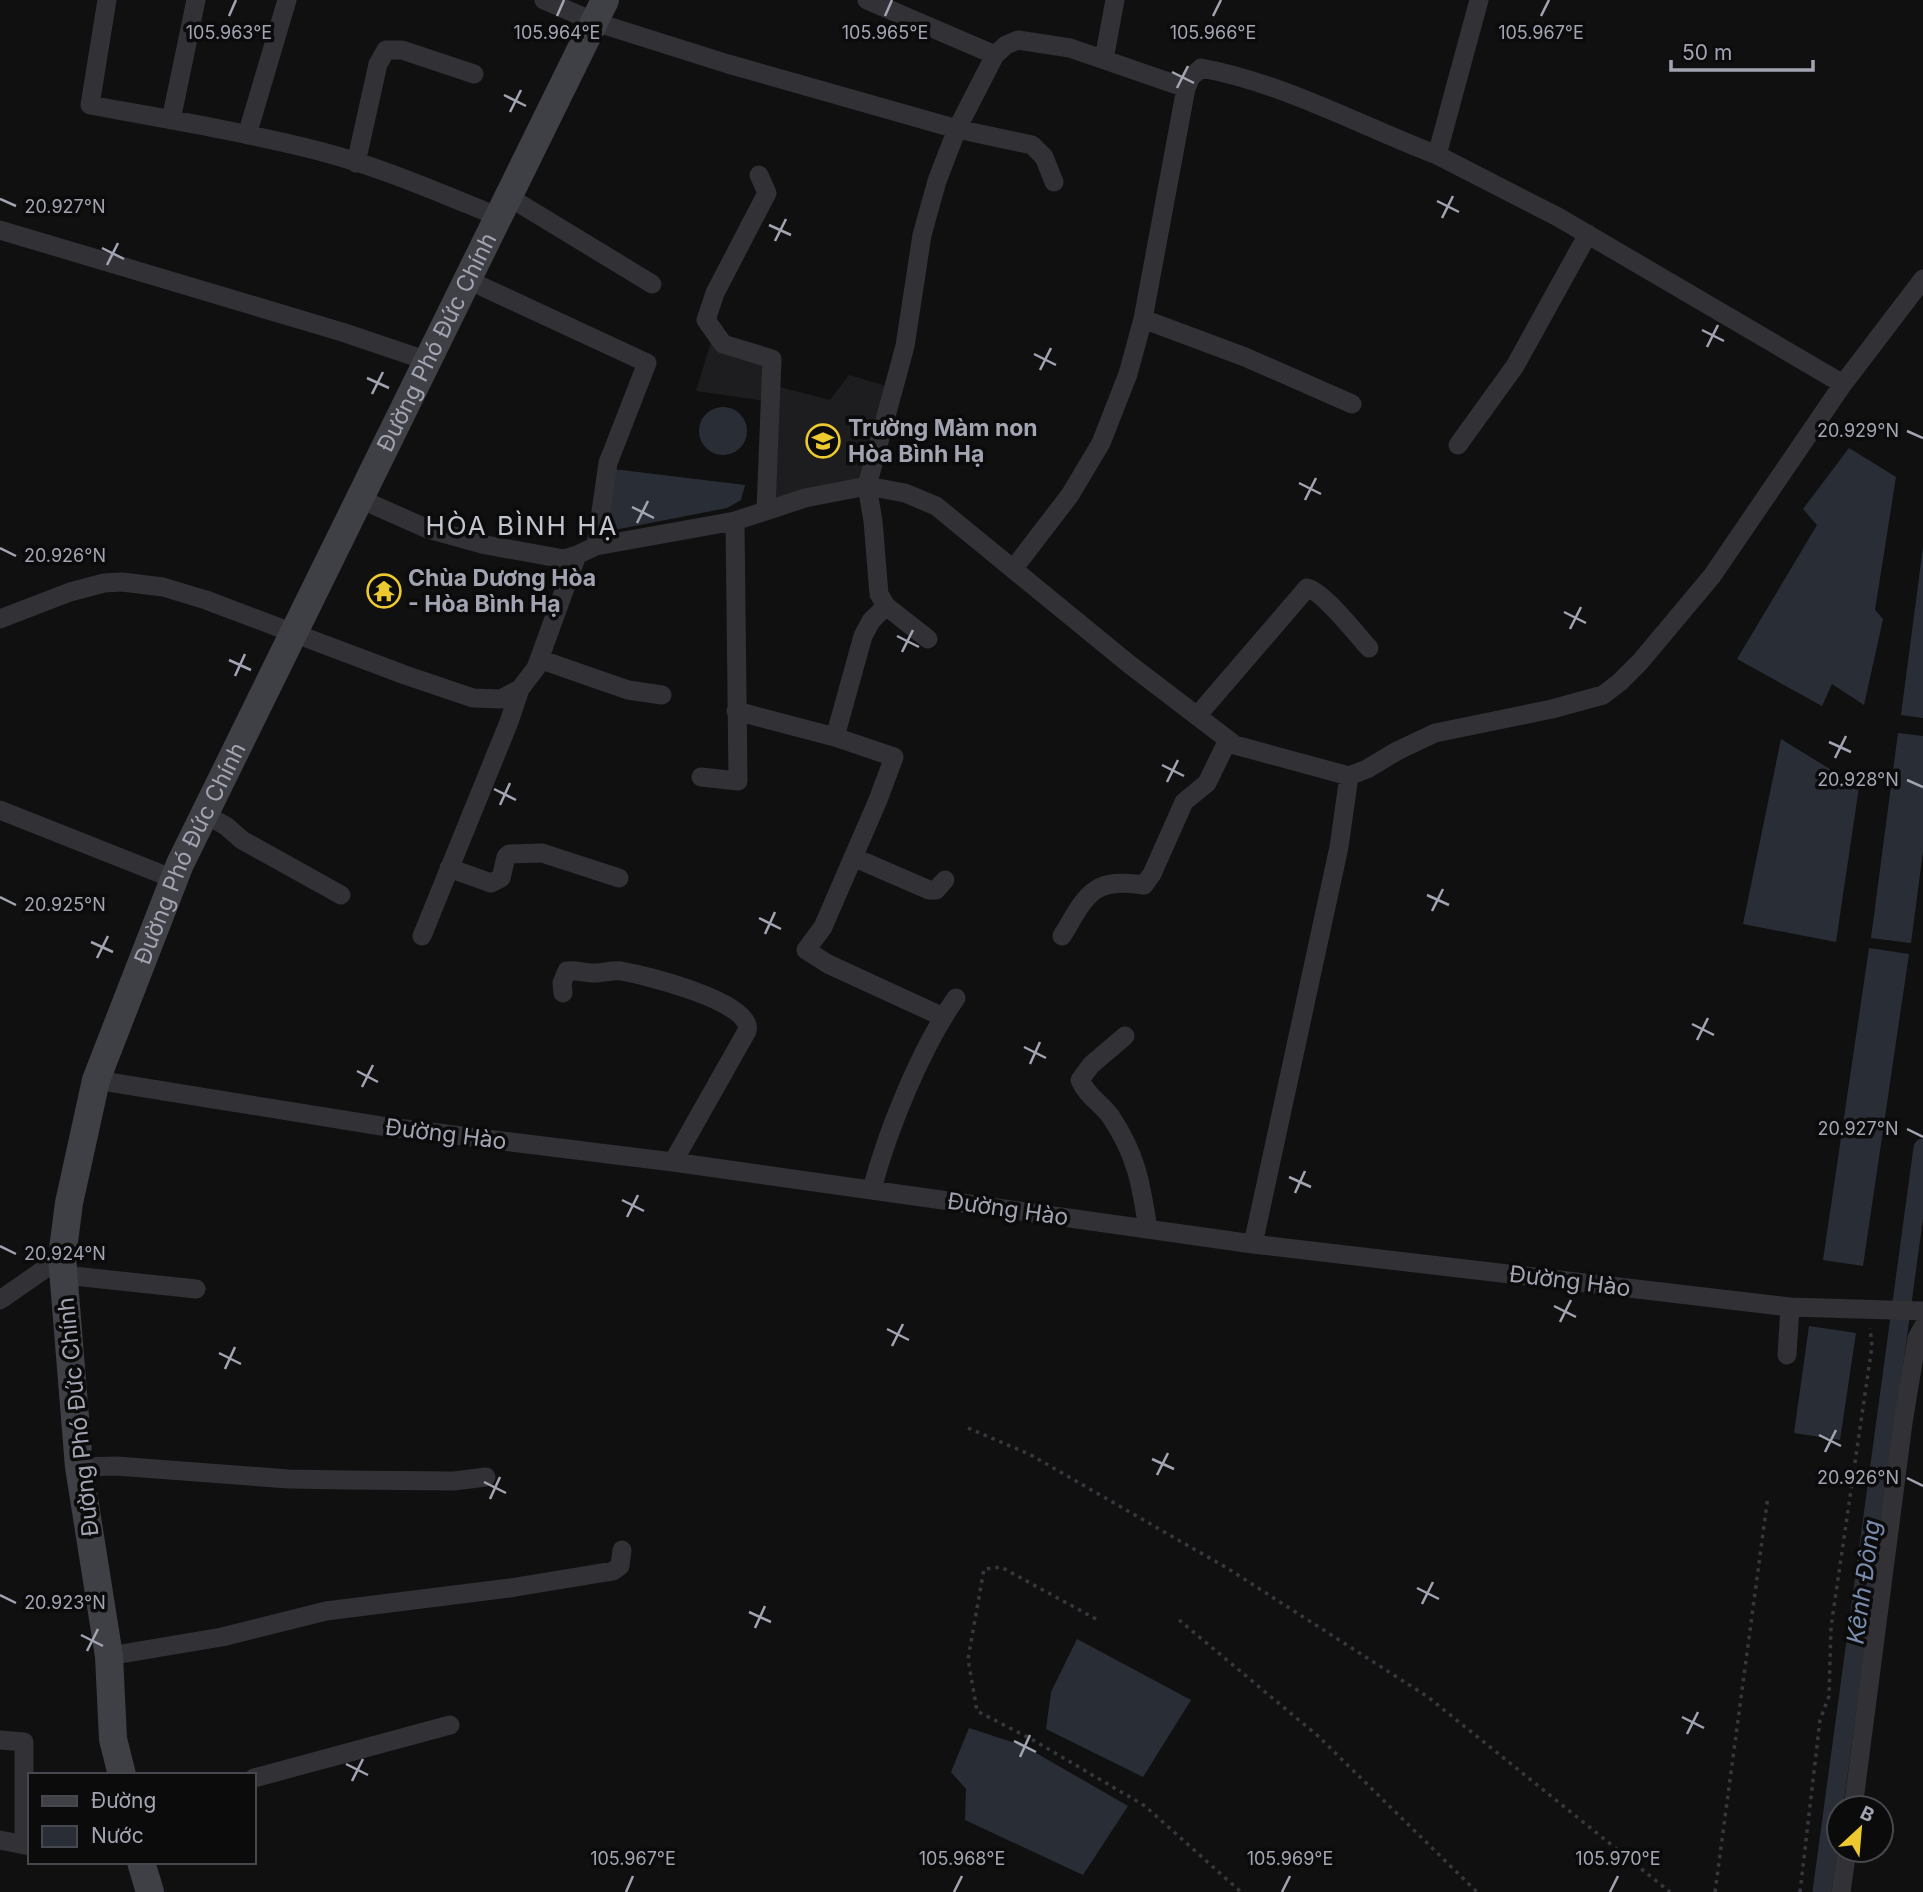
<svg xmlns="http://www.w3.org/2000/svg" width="1923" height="1892" font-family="Inter,sans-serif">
<rect width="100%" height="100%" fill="#101011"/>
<path fill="#1d1c1e" d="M 711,342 L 766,362 L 765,383 L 830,400 L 849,375 L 890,387 L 863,479 L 772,507 L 773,402 L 696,391 Z"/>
<path fill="#292e36" d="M699 431a24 24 0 1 1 48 0a24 24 0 1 1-48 0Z
M 1849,448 L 1896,477 L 1875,610 L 1883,619 L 1864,705 L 1832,684 L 1822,706 L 1737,659 L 1817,525 L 1803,509 Z
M 613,469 L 745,485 L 741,500 L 727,508 L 604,532 Z
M 1923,547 L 1923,718 L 1901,715 Z
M 1898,733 L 1923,736 L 1923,851 L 1911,943 L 1871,938 Z
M 1781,739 L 1859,787 L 1836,942 L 1743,924 Z
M 1869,948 L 1909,954 L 1863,1266 L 1823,1260 Z
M 1809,1326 L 1856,1333 L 1840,1440 L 1794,1433 Z
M 1077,1639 L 1191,1700 L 1143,1777 L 1046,1729 L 1051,1692 Z
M 969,1728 L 1024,1746 L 1128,1806 L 1083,1875 L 965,1820 L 966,1789 L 951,1772 Z"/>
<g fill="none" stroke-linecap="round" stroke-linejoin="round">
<path stroke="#292e36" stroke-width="19" d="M 1822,1892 L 1923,1148"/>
<path stroke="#37383d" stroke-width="3.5" stroke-dasharray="3.5 5" stroke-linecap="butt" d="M 968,1428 L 1029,1454 L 1227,1568 L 1428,1697 L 1670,1892
M 1096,1619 L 1001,1567 L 984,1569 L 968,1659 L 977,1711 L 1033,1740 L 1145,1806 L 1241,1892
M 1179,1620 L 1318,1736 L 1477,1892
M 1715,1892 L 1768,1496
M 1800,1892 L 1820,1720 L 1829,1696 L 1831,1627 L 1872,1346 L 1870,1328"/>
<path stroke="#313136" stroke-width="19" d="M 107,0 L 90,105 C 166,119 244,132 319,151 C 381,167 440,193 499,217
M 544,0 L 595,22 L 728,64 L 957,129 L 1032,145 L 1044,157 L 1054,182
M 867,0 L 995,55
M 1104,59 L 1115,0
M 171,120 L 196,0
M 247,135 L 287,0
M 1437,155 L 1558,217 L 1843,384
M 356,163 L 378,64 L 386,50 L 402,50 L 474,74
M 759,175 L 767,193 L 715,293 L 706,320 L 723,344 L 772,359 L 766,510
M 509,197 L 652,284
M 0,230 L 342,332 L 428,361
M 468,280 L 647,363 L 608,463 L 596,546
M 1143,319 L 1245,357 L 1352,404
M 1458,445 L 1515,366 L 1588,234
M 360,499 L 428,529 L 486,545 L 564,559 L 577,555
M 1014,568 L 1070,495 L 1101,443 L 1128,374 L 1143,319 L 1186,88 L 1191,77 L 1201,68 C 1283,83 1359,125 1437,155 L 1479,0
M 0,619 L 70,592 L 104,583 L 122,582 L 163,587 L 206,600 L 405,675 L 473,698 L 501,699 L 520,689 L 536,668 L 577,555 L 596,546 L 735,521 L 805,498 L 867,486 L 905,493 L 936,506 L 1129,664 L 1235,745 L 1349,776 L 1367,769 L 1397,751 L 1435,733 L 1552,709 L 1603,695 L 1620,682 L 1640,662 L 1712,576 L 1843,384 L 1923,279
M 928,639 L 886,606 L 879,594 L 873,521 L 867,486 L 905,346 L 922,235 L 937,181 L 957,129 L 995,55 L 1006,45 L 1018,40 L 1070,48 L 1186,88
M 539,659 L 628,690 L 662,695
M 736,711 L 835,737 L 894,757 L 878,800 L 823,927 L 806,950 L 828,964 L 943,1017
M 1197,716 L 1307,588 C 1323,591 1357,635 1369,648
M 835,737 L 863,636 L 871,621 L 886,606
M 701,777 L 738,781 L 735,521
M 0,810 L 174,879
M 204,814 L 226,826 L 242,840 L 341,895
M 853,857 L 929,890 L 936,890 L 945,880
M 449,868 L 491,883 L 501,878 L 506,857 L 509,854 L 542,853 L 619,878
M 422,936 L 509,722 L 520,689
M 1062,936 C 1087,895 1091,877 1144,885 L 1152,874 L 1184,802 L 1207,783 L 1228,740
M 563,993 L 562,983 L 567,971 C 576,970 585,973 594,973 C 603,973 612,970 621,971 C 644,975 755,1002 747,1031 L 673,1162
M 1125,1036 L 1091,1065 L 1080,1080 C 1086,1095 1102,1104 1111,1117 C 1137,1156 1141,1184 1148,1229
M 96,1080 L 381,1126 L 673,1162 L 1253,1244 L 1790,1307 L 1923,1311
M 872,1189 C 888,1129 921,1048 956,998
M 1253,1244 L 1339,847 L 1349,776
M 64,1275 L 196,1289
M 0,1300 L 62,1257
M 1787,1355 L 1790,1307
M 79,1467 L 116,1466 L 289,1479 L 345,1480 L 454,1481 L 486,1477
M 109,1656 L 222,1637 L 326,1611 L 510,1588 L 613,1571 L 620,1566 L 622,1550
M 0,1740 L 24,1742 L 24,1845
M 254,1778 L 450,1725
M 1853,1808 L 1903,1423 L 1917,1338 L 1923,1327
M 0,1840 L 30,1846
M 1841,1892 L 1847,1850"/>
<g stroke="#3f4046" stroke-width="28">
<path id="s1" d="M 122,1775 L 113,1739 L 109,1656 L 79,1467 L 62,1257 L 69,1203 L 96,1080 L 180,864 L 605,0"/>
<path d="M 141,1862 L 150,1892"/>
</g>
</g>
<path fill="none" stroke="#a2a4b2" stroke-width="2.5" d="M 229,16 L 236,0M 557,16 L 564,0M 885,16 L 892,0M 1213,16 L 1221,0M 1541,16 L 1549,0M 1172,72 L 1194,83M 1177,88 L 1188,66M 504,95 L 526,106M 510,112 L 521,90M 0,199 L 16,206M 1437,201 L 1459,212M 1442,218 L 1453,196M 769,225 L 791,235M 775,241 L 786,219M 102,248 L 124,259M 107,265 L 118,243M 1702,330 L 1724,341M 1707,347 L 1718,325M 1034,354 L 1056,365M 1040,370 L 1051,348M 367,378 L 389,388M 372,394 L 383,372M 1907,431 L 1923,438M 1299,483 L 1321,494M 1305,500 L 1316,478M 632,507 L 654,518M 637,523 L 648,501M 0,548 L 16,556M 1564,612 L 1586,623M 1570,629 L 1581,607M 897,636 L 919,647M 902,652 L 913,630M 229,660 L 251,670M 235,676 L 245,654M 1829,742 L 1851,752M 1835,758 L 1846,736M 1162,765 L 1184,776M 1907,780 L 1923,787M 1167,782 L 1178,760M 494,789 L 516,800M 500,805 L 510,783M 1427,895 L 1449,905M 0,897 L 16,905M 1432,911 L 1443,889M 759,918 L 781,929M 765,934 L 775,912M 91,942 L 113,952M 97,958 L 108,936M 1692,1024 L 1714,1035M 1697,1040 L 1708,1018M 1024,1047 L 1046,1058M 1030,1064 L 1040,1042M 357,1071 L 378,1082M 362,1087 L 373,1065M 1907,1129 L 1923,1137M 1289,1177 L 1311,1187M 1295,1193 L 1305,1171M 622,1200 L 644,1211M 627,1217 L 638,1195M 0,1246 L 16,1254M 1554,1306 L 1576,1317M 1560,1322 L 1571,1300M 887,1329 L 909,1340M 892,1346 L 903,1324M 219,1353 L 241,1364M 225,1369 L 235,1347M 1819,1435 L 1841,1446M 1825,1452 L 1836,1430M 1152,1459 L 1174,1469M 1157,1475 L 1168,1453M 1907,1478 L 1923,1486M 484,1482 L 506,1493M 490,1499 L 500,1477M 1417,1588 L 1439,1599M 0,1595 L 16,1603M 1422,1604 L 1433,1582M 749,1612 L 771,1622M 755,1628 L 765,1606M 81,1635 L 103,1646M 87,1651 L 98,1629M 1682,1717 L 1704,1728M 1687,1734 L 1698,1712M 1014,1741 L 1036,1752M 1020,1757 L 1030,1735M 346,1764 L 368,1775M 352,1781 L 363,1759M 626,1892 L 633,1876M 954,1892 L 962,1876M 1282,1892 L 1290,1876M 1610,1892 L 1618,1876"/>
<defs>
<symbol id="school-ring" viewBox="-11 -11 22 22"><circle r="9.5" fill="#0b0b0c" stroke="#ecc92e" stroke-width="1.5"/><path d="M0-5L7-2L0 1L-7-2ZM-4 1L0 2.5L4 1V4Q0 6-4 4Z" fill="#ecc92e"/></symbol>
<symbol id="temple-ring" viewBox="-11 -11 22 22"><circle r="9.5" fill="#0b0b0c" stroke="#ecc92e" stroke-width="1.5"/><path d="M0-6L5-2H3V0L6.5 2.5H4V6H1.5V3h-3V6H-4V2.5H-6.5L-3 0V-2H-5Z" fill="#ecc92e"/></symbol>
</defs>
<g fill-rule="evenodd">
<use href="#school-ring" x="804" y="422" width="38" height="38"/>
<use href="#temple-ring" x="365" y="572" width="38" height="38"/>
</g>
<g text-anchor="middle" stroke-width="7" stroke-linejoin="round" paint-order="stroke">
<g font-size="23" fill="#a2a4b2" stroke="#0b0b0c">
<text dy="8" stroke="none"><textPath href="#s1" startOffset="1516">Đường Phó Đức Chính</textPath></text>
<text dy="8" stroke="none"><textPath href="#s1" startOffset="948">Đường Phó Đức Chính</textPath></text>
<text transform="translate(446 1134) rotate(7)" y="8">Đường Hào</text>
<text transform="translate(1008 1209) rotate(8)" y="8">Đường Hào</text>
<text transform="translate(1570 1281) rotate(7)" y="8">Đường Hào</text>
<text transform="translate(78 1417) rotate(-96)" y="8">Đường Phó Đức Chính</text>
</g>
<g font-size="23" font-weight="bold" fill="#a2a4b2" stroke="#0b0b0c" text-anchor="start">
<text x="848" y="436">Trường Màm non<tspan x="848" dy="26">Hòa Bình Hạ</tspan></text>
<text x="408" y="586">Chùa Dương Hòa<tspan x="408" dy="26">- Hòa Bình Hạ</tspan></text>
</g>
<g font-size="24" font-style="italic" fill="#798cad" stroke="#0b0b0c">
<text transform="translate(1864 1582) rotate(-82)" y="8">Kênh Đông</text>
</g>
<g font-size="26" letter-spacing="2" fill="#c2c4ce" stroke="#0b0b0c">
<text x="522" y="535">HÒA BÌNH HẠ</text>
</g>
</g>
<g font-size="18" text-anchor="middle" fill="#a2a4b2" stroke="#0b0b0c" stroke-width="7" stroke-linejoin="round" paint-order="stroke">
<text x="229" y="39">105.963°E</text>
<text x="557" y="39">105.964°E</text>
<text x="885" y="39">105.965°E</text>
<text x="1213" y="39">105.966°E</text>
<text x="1541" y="39">105.967°E</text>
<text x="65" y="213">20.927°N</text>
<text x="1858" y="437">20.929°N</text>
<text x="65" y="562">20.926°N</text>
<text x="1858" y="786">20.928°N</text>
<text x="65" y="911">20.925°N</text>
<text x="1858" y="1135">20.927°N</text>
<text x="65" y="1260">20.924°N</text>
<text x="1858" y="1484">20.926°N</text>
<text x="65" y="1609">20.923°N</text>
<text x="633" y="1865">105.967°E</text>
<text x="962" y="1865">105.968°E</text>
<text x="1290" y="1865">105.969°E</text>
<text x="1618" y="1865">105.970°E</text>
</g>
<rect x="28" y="1773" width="228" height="91" fill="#0b0b0c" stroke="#47484e" stroke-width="2"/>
<rect x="42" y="1796" width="35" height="10" fill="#3f4046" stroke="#47484e" stroke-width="2"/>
<text x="91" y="1808" font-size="21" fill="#a2a4b2">Đường</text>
<rect x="42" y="1826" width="35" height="21" fill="#292e36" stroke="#47484e" stroke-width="2"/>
<text x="91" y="1843" font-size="21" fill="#a2a4b2">Nước</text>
<g transform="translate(1860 1829) rotate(26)"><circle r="33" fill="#0b0b0c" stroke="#47484e" stroke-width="2"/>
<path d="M0-5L12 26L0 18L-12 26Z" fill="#ecc92e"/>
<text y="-10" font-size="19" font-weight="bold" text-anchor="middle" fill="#a2a4b2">B</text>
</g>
<path d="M1671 60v10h142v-10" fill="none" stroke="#a2a4b2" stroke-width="3.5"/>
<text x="1682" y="60" font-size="21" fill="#a2a4b2" stroke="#0b0b0c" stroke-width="5" paint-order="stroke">50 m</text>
</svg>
